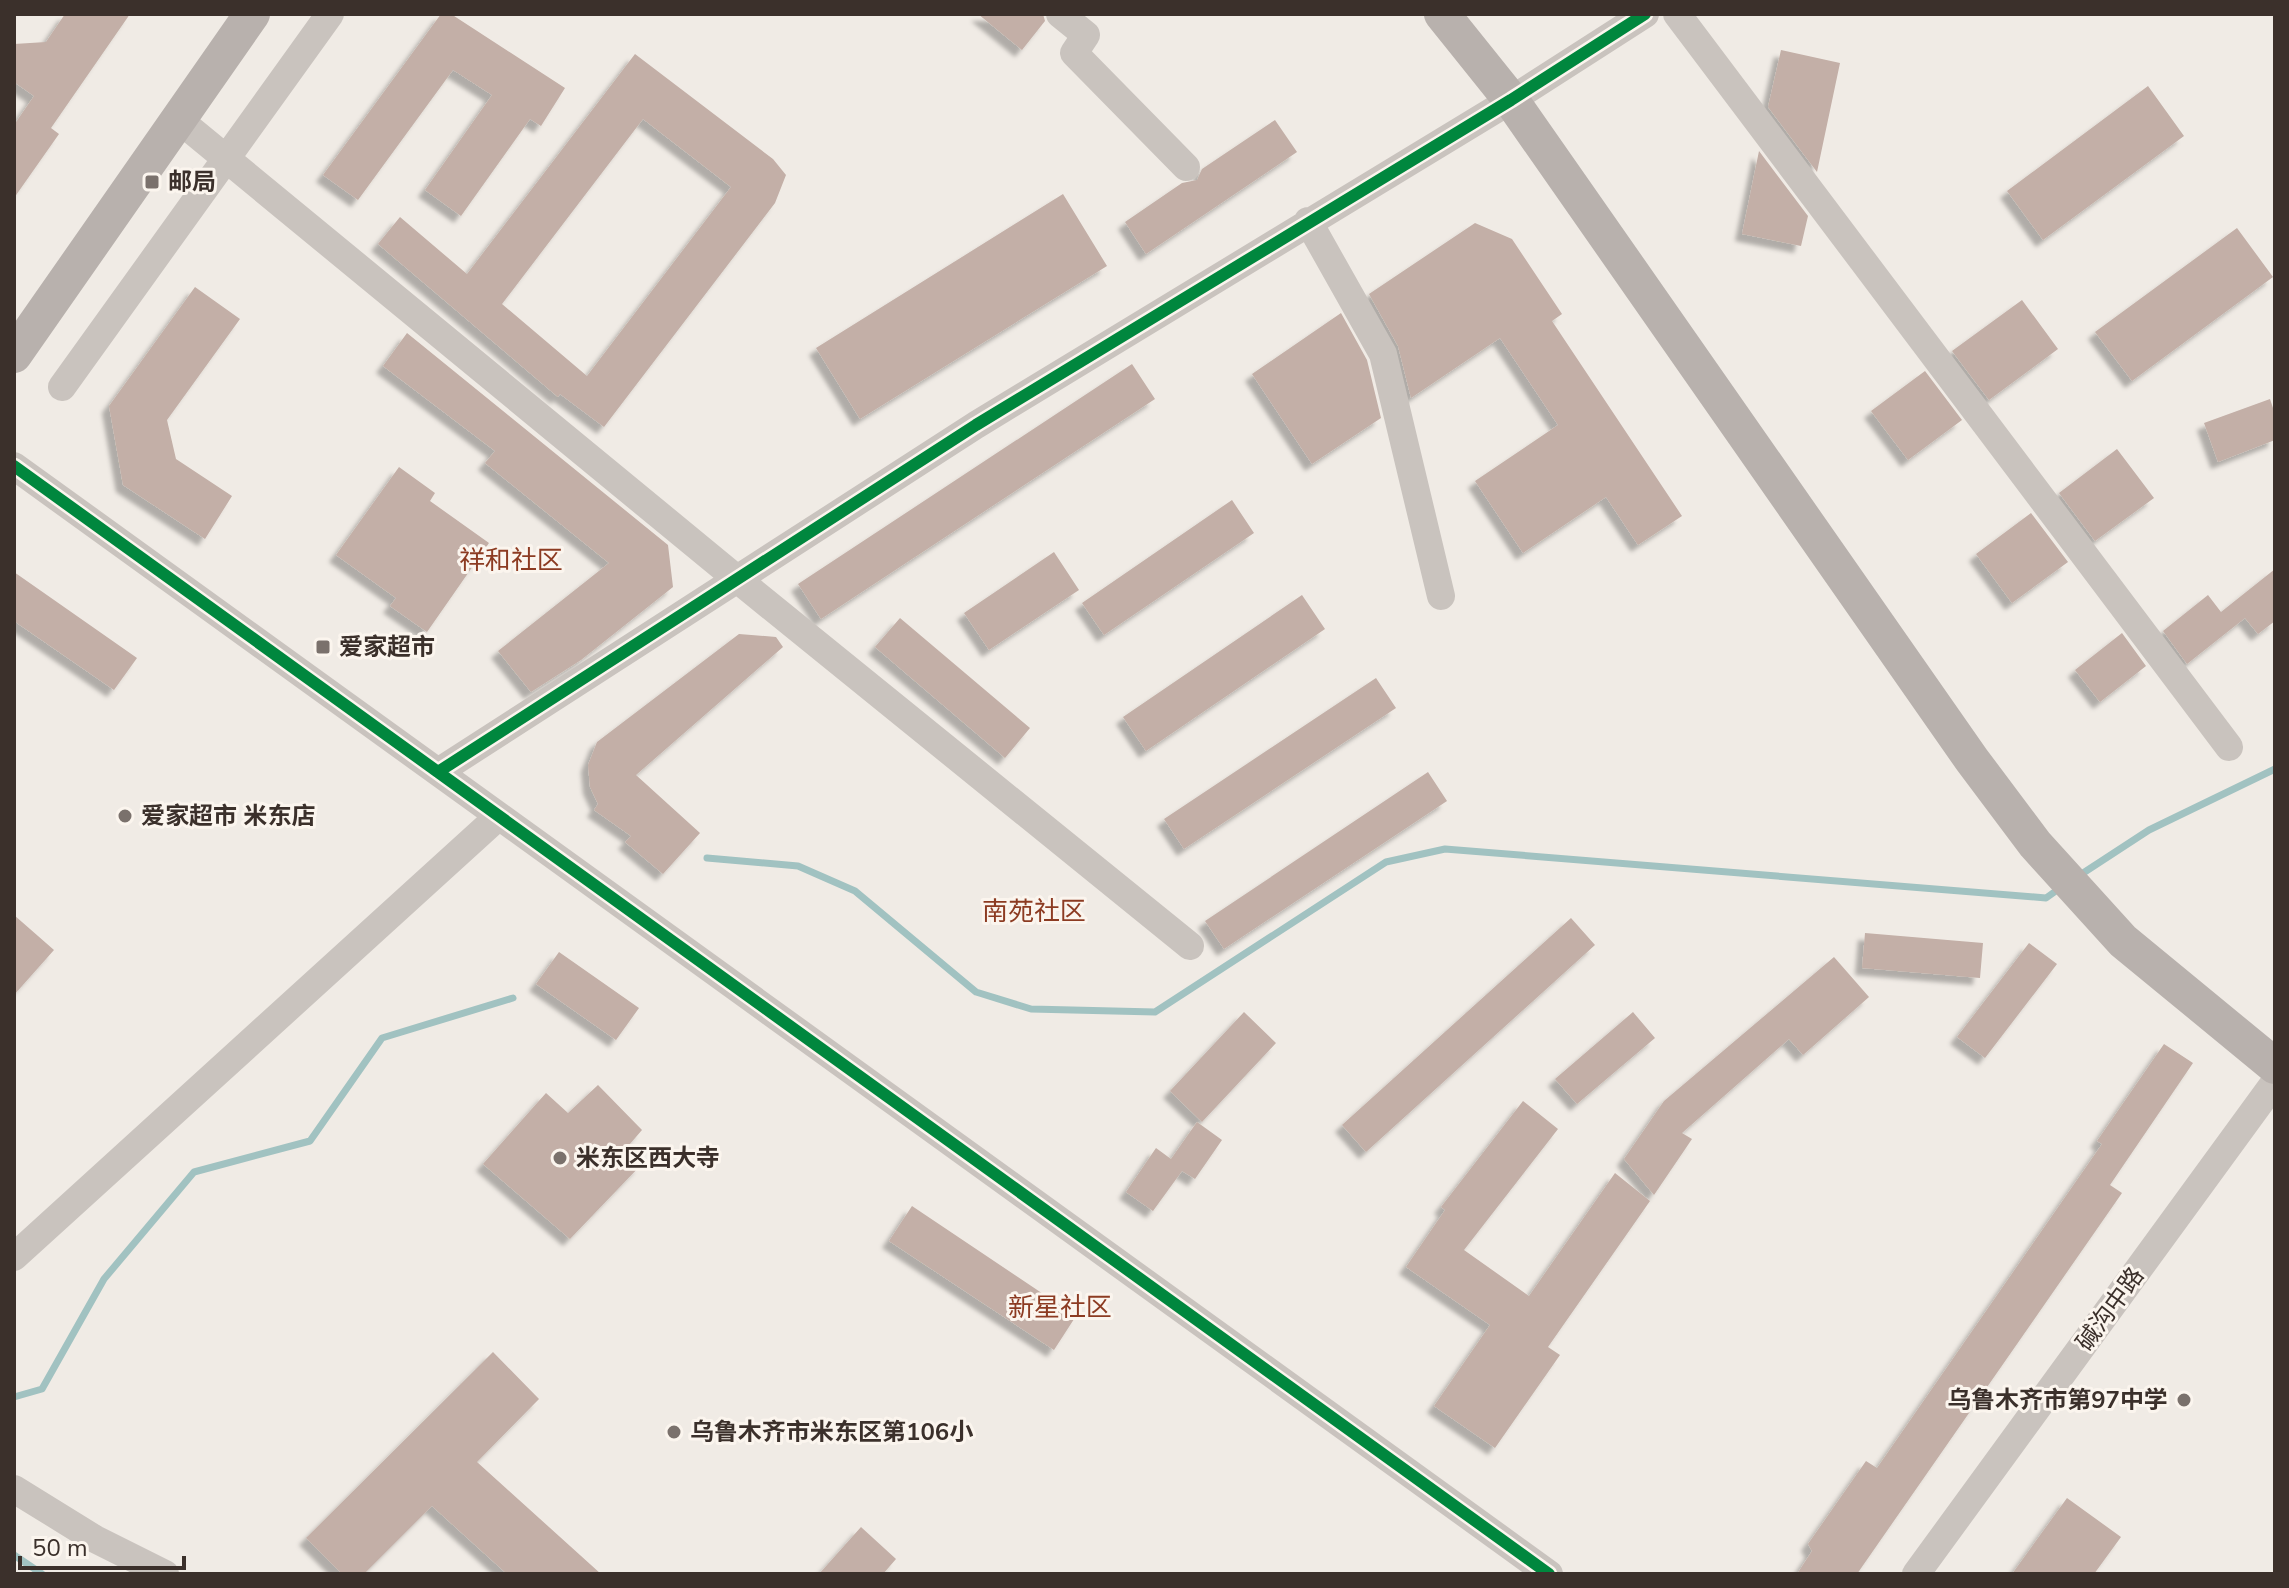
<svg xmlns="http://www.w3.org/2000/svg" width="2289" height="1588" font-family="'Nunito Sans','Noto Sans SC',sans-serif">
<defs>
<filter id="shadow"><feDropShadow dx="-7" dy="7" stdDeviation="2" flood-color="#0004"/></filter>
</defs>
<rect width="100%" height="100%" fill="#f0ebe5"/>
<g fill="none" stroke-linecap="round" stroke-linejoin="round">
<path stroke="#a1c2c1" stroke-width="7" d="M 707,858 L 798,866 L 855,891 L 976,992 L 1031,1009 L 1155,1012 L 1386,862 L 1445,849 L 2046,898 L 2060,888
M 2077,877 L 2149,830 L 2275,769
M 14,1397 L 42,1389 L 104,1279 L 194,1172 L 310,1141 L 382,1038 L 513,998
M 14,1555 L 42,1574"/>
</g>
<path fill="#c3afa7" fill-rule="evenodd" filter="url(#shadow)" d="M 65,14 L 130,14 L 51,128 L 59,134 L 14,198 L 14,125 L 34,96 L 14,82 L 14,44 L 46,42 Z
M 441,14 L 451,14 L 565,88 L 541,126 L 530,119 L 461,216 L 425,190 L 492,95 L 453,70 L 358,200 L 323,175 Z
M 978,14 L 1043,14 L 1045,21 L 1022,50 Z
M 1781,50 L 1840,63 L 1817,172 L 1768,107 Z
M 635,54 L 773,159 L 786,175 L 775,203 L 604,427 L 560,394 L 558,397 L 378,244 L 400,217 L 467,274 ZM 643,119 L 731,187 L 587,376 L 502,304 Z
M 2148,86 L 2184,136 L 2043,240 L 2007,191 Z
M 1275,120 L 1297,152 L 1146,254 L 1125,222 L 1182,183 L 1197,180 L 1202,169 Z
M 1759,151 L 1808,216 L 1801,246 L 1742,234 Z
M 1063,194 L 1107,266 L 860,419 L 816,348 Z
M 1475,223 L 1512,239 L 1562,314 L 1552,321 L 1682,516 L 1638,545 L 1606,497 L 1523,553 L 1475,481 L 1558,425 L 1500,338 L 1411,398 L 1398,346 L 1369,294 Z
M 2237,228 L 2273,277 L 2132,381 L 2095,332 Z
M 195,287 L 240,319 L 167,420 L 176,459 L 232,496 L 205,539 L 123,485 L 109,406 Z
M 2022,300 L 2058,349 L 1989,400 L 1952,351 Z
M 1341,313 L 1367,360 L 1381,418 L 1312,464 L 1252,374 Z
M 407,333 L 668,545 L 673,587 L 581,660 L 531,692 L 498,651 L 609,563 L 485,463 L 495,451 L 383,366 Z
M 1132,364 L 1155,399 L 821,619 L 798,584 Z
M 1925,371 L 1962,420 L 1908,460 L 1871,411 Z
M 2270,399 L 2275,414 L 2275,440 L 2218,462 L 2204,423 Z
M 2117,449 L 2154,498 L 2095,541 L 2059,493 Z
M 399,467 L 435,493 L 430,501 L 489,543 L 427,632 L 390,606 L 396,598 L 336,555 Z
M 1232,500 L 1254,533 L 1104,635 L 1082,603 Z
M 2031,513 L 2068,562 L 2012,603 L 1976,554 Z
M 1054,552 L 1079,590 L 989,650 L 964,613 Z
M 2275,569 L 2275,621 L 2258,634 L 2245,618 L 2187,664 L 2163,631 L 2208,595 L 2221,612 Z
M 14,572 L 137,658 L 114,690 L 14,621 Z
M 1302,595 L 1325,629 L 1146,751 L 1123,717 Z
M 900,618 L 1030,728 L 1005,758 L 875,647 Z
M 2122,633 L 2146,666 L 2100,702 L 2075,670 Z
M 739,634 L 776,637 L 783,647 L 636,775 L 700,833 L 663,874 L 625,842 L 631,836 L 594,810 L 598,804 L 590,787 L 588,765 L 597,742 Z
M 1376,678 L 1396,708 L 1184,849 L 1164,819 Z
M 1428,772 L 1447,801 L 1224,949 L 1205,921 Z
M 14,915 L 54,950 L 14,995 Z
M 1571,918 L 1595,945 L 1366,1152 L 1342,1125 Z
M 1865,933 L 1983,943 L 1980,978 L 1862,968 Z
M 2029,943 L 2057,964 L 1985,1058 L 1957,1037 Z
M 559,952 L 639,1008 L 616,1040 L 536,984 Z
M 1834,957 L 1869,997 L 1803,1055 L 1789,1039 L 1682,1133 L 1692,1139 L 1654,1195 L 1624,1159 L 1664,1101 Z
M 1244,1012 L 1276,1043 L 1202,1122 L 1170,1091 Z
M 1633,1012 L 1655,1038 L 1577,1104 L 1555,1079 Z
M 2164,1044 L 2193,1063 L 2110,1185 L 2122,1193 L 1857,1574 L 1797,1574 L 1812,1551 L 1808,1544 L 1866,1461 L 1877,1468 L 2102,1144 L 2097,1141 Z
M 598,1085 L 642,1130 L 623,1152 L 641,1165 L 570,1239 L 483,1164 L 546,1093 L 568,1113 Z
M 1523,1101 L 1558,1129 L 1464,1250 L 1529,1296 L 1615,1173 L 1650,1201 L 1548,1347 L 1560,1355 L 1495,1448 L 1434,1406 L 1490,1325 L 1406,1267 L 1445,1210 L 1441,1207 Z
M 1197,1122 L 1222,1140 L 1195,1179 L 1182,1171 L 1153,1211 L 1126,1192 L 1156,1148 L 1171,1159 Z
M 912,1206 L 1076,1316 L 1054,1350 L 889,1241 Z
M 493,1352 L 539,1399 L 477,1462 L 601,1574 L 507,1574 L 432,1506 L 364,1574 L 342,1574 L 306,1538 Z
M 2067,1498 L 2121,1537 L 2094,1574 L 2012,1574 Z
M 861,1527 L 896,1559 L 883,1574 L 819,1574 Z"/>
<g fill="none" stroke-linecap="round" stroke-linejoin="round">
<path stroke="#c9c3be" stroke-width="28" d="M 1060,14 L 1086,35 L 1074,53 L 1186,167
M 1677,14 L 2229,747
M 178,119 L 737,579 L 1190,946
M 1308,221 L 1383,354 L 1441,596
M 62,387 L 330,14
M 14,466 L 1549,1574
M 438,772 L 976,425 L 1511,100 L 1645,14
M 14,1257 L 499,816
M 14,1489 L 95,1539 L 165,1574
M 1916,1574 L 2275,1082"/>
<path stroke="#b8b1ad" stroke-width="36" d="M 1442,14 L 1511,100 L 1972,760 L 2035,844 L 2123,941 L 2275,1066
M 14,355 L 252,14"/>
<defs>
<path id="cycleway" d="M 14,466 L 1549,1574
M 438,772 L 976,425 L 1511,100 L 1645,14"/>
</defs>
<use href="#cycleway" stroke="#fbf5ee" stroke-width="17"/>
<use href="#cycleway" stroke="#00873e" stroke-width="12"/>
</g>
<g fill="#7a716c" stroke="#fbf5ee" stroke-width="3">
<rect x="144" y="174" width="16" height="16" rx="4"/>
<rect x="315" y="639" width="16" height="16" rx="4"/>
<circle cx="125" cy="816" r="8"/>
<circle cx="560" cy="1158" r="8"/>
<circle cx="2184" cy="1400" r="8"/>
<circle cx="674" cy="1432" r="8"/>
</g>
<g text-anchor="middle" stroke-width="6" stroke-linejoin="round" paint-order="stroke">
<g font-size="24" font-weight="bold" fill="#3b302b" stroke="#fbf5ee" text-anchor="start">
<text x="168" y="190">邮局</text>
<text x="339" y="655">爱家超市</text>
<text x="141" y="824">爱家超市 米东店</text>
<text x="576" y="1166">米东区西大寺</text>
<text x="2168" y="1408" text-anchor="end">乌鲁木齐市第97中学</text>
<text x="690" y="1440">乌鲁木齐市米东区第106小</text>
</g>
<g font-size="24" fill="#3b302b" stroke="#fbf5ee">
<text transform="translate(2110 1309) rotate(-54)" y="8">碱沟中路</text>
</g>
<g font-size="26" fill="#8c3b22" stroke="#fbf5ee">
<text x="511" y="569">祥和社区</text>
<text x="1034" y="920">南苑社区</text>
<text x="1060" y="1316">新星社区</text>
</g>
</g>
<rect width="2289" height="1588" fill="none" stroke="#3b302b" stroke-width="32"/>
<path d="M20 1556v12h164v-12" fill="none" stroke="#3b302b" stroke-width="4"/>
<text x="32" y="1556" font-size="24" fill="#3b302b" stroke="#fbf5ee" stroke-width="6" paint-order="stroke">50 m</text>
</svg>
